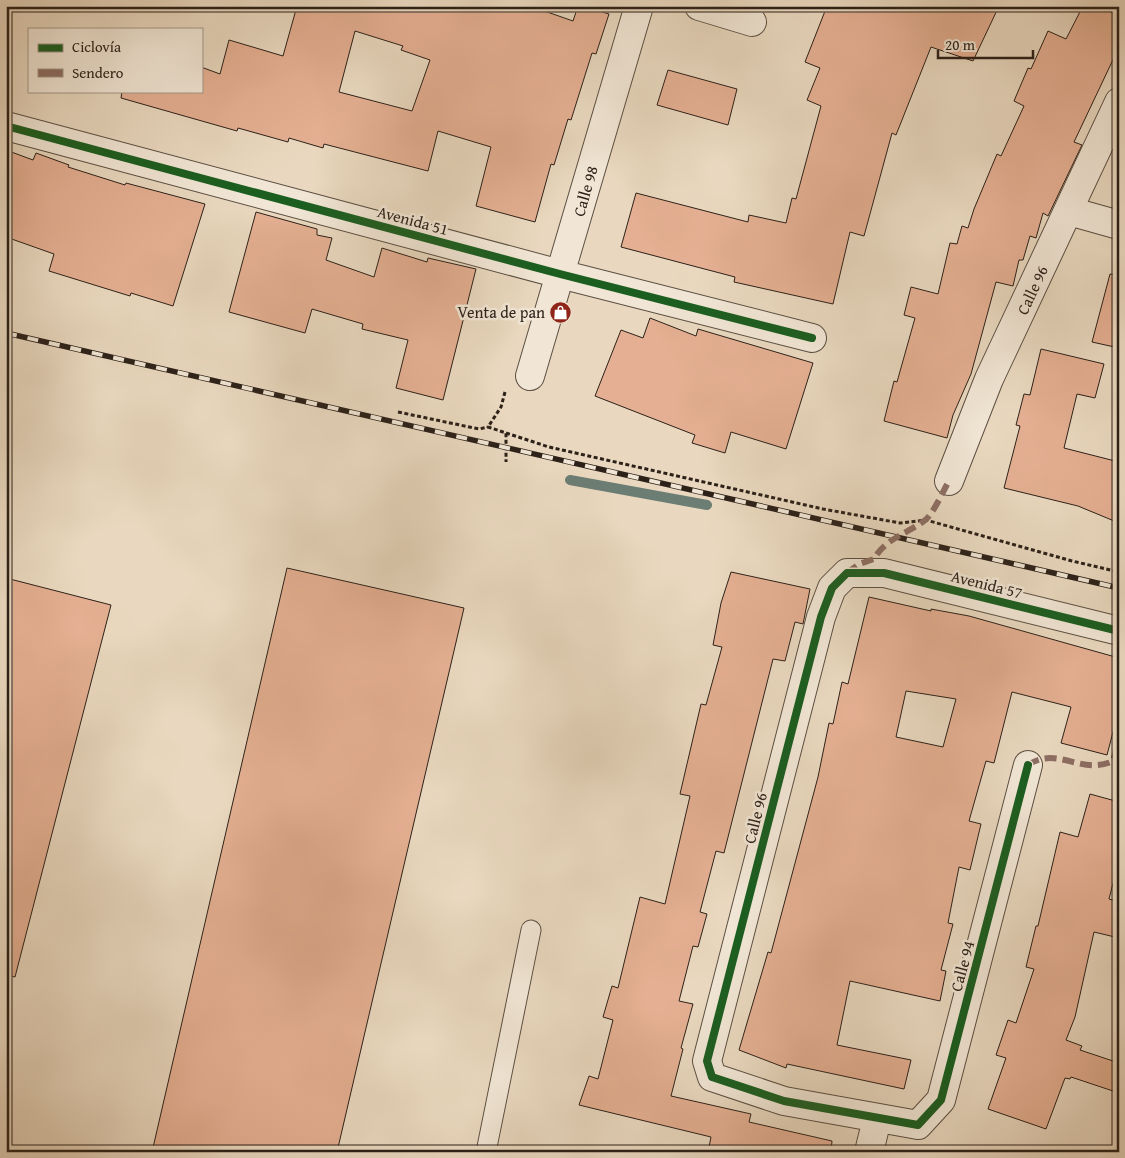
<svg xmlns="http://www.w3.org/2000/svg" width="1125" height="1158" font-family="'Gentium Book Plus',serif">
<rect width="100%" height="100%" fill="#e9d8bf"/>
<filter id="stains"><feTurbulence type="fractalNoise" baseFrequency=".004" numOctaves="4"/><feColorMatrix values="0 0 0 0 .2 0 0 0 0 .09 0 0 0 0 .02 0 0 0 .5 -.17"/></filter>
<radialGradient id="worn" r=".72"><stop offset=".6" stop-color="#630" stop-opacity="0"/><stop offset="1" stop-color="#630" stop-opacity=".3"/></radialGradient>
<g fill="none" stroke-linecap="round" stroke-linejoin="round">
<path stroke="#6c7d74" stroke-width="10" d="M 570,480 L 707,505"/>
</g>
<path fill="#e4af92" stroke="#2c2119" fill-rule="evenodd" d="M 297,6 L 530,6 L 573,21 L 578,6 L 583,6 L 609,14 L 596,54 L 592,53 L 571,120 L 568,119 L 554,165 L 551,164 L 535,222 L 476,206 L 491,147 L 438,131 L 428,171 L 324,144 L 323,148 L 289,138 L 288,142 L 238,128 L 237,131 L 121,98 L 122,91 L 201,91 L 201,67 L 220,74 L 229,40 L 283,56 ZM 355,31 L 403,46 L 401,50 L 430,60 L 412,111 L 339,92 Z
M 827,6 L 999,6 L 973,61 L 931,47 L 896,135 L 892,133 L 864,236 L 850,232 L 833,304 L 734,282 L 735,277 L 621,247 L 636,193 L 748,222 L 749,215 L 786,223 L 792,198 L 796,199 L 821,106 L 807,100 L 820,68 L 805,62 Z
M 1083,6 L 1098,6 L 1119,16 L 1119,47 L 1074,142 L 1082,145 L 1048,216 L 1043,213 L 1036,238 L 1030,236 L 1023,260 L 1019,260 L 1013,286 L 996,282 L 971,374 L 953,415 L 947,438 L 884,421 L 894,381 L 897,382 L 915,318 L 904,315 L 911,287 L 938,294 L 950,243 L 957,244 L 962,226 L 968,228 L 974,209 L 997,154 L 1001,156 L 1024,106 L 1014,101 L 1028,68 L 1031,69 L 1048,31 L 1066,39 Z
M 668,70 L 737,89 L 728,125 L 657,105 Z
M 6,150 L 33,160 L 36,153 L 69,165 L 68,167 L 125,185 L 126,183 L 205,204 L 173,306 L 131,293 L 130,296 L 49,271 L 54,254 L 6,237 Z
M 256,212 L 317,229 L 317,235 L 332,238 L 326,260 L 374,277 L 382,248 L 427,262 L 428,258 L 476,269 L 443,400 L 396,388 L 408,340 L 362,329 L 363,324 L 312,309 L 305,333 L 229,312 Z
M 1110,274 L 1119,275 L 1119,348 L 1092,342 Z
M 650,318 L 696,336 L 698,329 L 813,363 L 786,449 L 731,432 L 725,453 L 692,443 L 695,435 L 595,396 L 621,330 L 643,338 Z
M 1041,349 L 1104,364 L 1095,398 L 1077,394 L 1064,448 L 1119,462 L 1119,523 L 1078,506 L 1004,488 L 1020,426 L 1016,425 L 1024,394 L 1030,395 Z
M 287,568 L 464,608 L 337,1152 L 152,1152 Z
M 731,572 L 810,589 L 803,624 L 795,622 L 785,661 L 773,659 L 724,853 L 716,851 L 700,912 L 707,914 L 698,947 L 693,946 L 679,1001 L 693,1004 L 681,1048 L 683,1049 L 671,1096 L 751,1114 L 749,1122 L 832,1141 L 831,1152 L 708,1152 L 711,1137 L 579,1105 L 589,1076 L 598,1079 L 613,1020 L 603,1017 L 612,986 L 618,988 L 640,897 L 665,904 L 690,796 L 680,794 L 701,704 L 706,705 L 722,647 L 713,645 L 721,603 Z
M 6,578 L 111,605 L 15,977 L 6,975 Z
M 869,597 L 931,611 L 931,609 L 969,616 L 1119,658 L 1119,709 L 1107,755 L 1061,743 L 1071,707 L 1012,692 L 994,763 L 986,761 L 969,821 L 981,824 L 970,870 L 959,867 L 948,923 L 953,924 L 941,970 L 946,971 L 940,1001 L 850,981 L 837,1045 L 911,1060 L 904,1089 L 787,1064 L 786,1068 L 739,1050 L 768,952 L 771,953 L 818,777 L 829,723 L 833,724 L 842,682 L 848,684 ZM 906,691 L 956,699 L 943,747 L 896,737 Z
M 1090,794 L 1119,802 L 1119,860 L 1109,899 L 1119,902 L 1119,938 L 1094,932 L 1075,1017 L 1066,1040 L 1082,1046 L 1080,1050 L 1119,1063 L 1119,1093 L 1071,1077 L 1070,1079 L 1065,1078 L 1046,1129 L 988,1109 L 1006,1058 L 996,1055 L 1008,1020 L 1016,1023 L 1034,969 L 1026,967 L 1036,926 L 1038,926 L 1060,832 L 1078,837 Z"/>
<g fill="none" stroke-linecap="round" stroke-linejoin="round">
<defs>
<path id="lane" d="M 486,1152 L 531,930"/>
<path id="street" d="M 699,6 L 752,22
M 6,126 L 560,274 L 812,338
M 1069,211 L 1119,225
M 530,376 L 639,6
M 949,481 L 989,379 L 1119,102
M 1028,765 L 941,1100 L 918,1125 L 784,1101 L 712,1077 L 707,1061 L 821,617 L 832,588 L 847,573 L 884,573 L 1119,631
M 869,1152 L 877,1119"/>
</defs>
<use href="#lane" stroke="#5b4f42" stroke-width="21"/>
<use href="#street" stroke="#5b4f42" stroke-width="30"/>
<path stroke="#2c2119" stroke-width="3" stroke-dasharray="4 2.5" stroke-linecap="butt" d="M 505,392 L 501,407 L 488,427 L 506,433 L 506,462
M 398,412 L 479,429 L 488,427
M 506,433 L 549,447 L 823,509 L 900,523 L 926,520 L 1072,561 L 1119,572"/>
<use href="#lane" stroke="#f1e6d5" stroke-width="19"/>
<use href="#street" stroke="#f1e6d5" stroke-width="28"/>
<defs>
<path id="rail" d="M 6,333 L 1119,588"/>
</defs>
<use href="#rail" stroke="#2c2119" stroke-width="5.5"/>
<use href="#rail" stroke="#f1e6d5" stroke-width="4" stroke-dasharray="11" stroke-linecap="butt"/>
<path stroke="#8d6e63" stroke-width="6" stroke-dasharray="12 6" stroke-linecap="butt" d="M 847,573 L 859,564 L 874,559 C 885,539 906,534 924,521 C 933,515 943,491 949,481
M 1028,765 C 1058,745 1081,776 1113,761 L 1119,739"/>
<defs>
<path id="cycleway" d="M 6,126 L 560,274 L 812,338
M 1028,765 L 941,1100 L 918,1125 L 784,1101 L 712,1077 L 707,1061 L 821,617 L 832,588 L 847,573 L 884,573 L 1119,631"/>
</defs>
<use href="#cycleway" stroke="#f1e6d5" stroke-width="11"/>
<use href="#cycleway" stroke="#1b5e20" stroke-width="8"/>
</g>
<defs>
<symbol id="shop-disc" viewBox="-11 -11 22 22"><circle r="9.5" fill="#8f2418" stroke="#f1e6d5"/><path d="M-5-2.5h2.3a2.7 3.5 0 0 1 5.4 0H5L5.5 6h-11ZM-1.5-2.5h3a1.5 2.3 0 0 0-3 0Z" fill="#fff"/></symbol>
</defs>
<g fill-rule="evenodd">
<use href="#shop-disc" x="548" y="300" width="25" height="25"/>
</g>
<g text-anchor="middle" stroke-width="5" stroke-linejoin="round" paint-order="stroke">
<g font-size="16" fill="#2c2119" stroke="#f1e6d5">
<text transform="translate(585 191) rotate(-74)" y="6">Calle 98</text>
<text transform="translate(413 220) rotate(15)" y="6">Avenida 51</text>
<text transform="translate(1032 290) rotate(-65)" y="6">Calle 96</text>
<text transform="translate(987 584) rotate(14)" y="6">Avenida 57</text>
<text transform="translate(755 818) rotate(-76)" y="6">Calle 96</text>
<text transform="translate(962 966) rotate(-75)" y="6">Calle 94</text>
</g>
<g font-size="16" fill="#2c2119" stroke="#f1e6d5" text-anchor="end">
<text x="545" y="318">Venta de pan</text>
</g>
</g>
<rect width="1125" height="1158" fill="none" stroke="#e9d8bf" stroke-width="25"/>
<rect x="8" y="8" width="1110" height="1143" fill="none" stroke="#2c2119" stroke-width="2.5"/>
<rect x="12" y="12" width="1100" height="1133" fill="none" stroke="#2c2119"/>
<rect x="28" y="28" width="175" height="65" fill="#f1e6d5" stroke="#a2978a"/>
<rect x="38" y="44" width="25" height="8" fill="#1b5e20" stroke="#a2978a"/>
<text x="72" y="52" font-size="15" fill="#2c2119">Ciclovía</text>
<rect x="38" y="69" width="25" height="8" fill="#8d6e63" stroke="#a2978a"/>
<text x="72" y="78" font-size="15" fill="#2c2119">Sendero</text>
<path d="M938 50v8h95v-8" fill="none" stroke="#2c2119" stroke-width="2.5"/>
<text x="945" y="50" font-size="15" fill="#2c2119" stroke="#f1e6d5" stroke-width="4" paint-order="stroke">20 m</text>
<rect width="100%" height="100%" filter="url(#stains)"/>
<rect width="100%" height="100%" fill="url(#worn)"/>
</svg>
